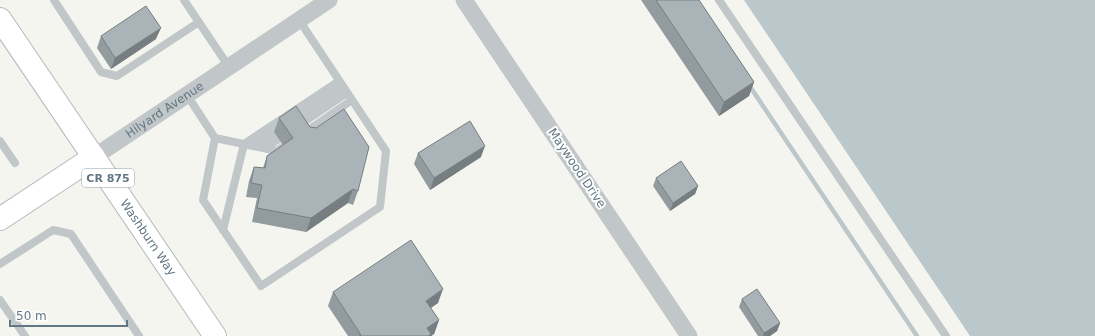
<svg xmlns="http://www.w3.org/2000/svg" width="1095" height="336" font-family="'DejaVu Sans',sans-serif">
<rect width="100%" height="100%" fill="#f5f5f0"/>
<path fill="#bac8cc" d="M 744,0 L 1095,0 L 1095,336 L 970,336 Z"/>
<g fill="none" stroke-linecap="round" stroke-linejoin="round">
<path stroke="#bac8cc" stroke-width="4.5" d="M 749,85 L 917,336"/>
<defs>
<path id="secondary" d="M 0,219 L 94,157"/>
<g id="primary">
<path id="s2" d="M 0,19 L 215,336"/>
</g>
</defs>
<use href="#secondary" stroke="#b3babd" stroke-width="24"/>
<use href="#primary" stroke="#b4b9bc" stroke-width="24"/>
<path stroke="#c1c6c9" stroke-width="8" d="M 54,0 L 101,72 L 117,76 L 199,22
M 184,0 L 229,67
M 719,0 L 946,336
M 187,95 L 215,138 L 277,151 L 284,146
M 294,120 L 343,87
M 298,126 L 347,93
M 304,133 L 352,100
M 215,138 L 203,200 L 261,286 L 380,207 L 386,151 L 299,20
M 0,141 L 15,163
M 255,146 L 283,127
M 265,148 L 287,134
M 223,230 L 244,144 L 339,81
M 0,264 L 53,230 L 71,234 L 139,336
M 0,300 L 25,336"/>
<g stroke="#c1c6c9" stroke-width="17">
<path d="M 464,0 L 689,336"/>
<path id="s1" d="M 94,157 L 329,0"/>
</g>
<use href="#secondary" stroke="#fff" stroke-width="22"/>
<use href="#primary" stroke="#fff" stroke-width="22"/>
</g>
<path fill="#929b9e" d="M 641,0 L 699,0 L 754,82 L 749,96 L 719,116 Z
M 101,36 L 156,39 L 111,69 L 97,48 Z
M 279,118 L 310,127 L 358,191 L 353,205 L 348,203 L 306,232 L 252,222 L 257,198 L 246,197 L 249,181 L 254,167 L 263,168 L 267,156 L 283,145 L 274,132 Z
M 418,153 L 481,157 L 430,190 L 414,164 Z
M 656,178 L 698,186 L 695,194 L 670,211 L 653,186 Z
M 333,292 L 438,303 L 431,308 L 439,320 L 434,334 L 431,336 L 348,336 L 328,306 Z
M 742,299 L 780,323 L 777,331 L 770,336 L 758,336 L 739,307 Z"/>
<path fill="#777e81" d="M 161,28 L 156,39 L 111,69 L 115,58 Z
M 754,82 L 749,96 L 719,116 L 724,102 Z
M 485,146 L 481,157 L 430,190 L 434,178 Z
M 698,186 L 695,194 L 670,211 L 673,203 Z
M 353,189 L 348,203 L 306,232 L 311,218 Z
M 443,289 L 438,303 L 421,314 L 426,301 Z
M 439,320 L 434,334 L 431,336 L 424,336 L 427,328 Z
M 780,323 L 777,331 L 770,336 L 763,336 L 764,333 Z"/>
<path fill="#aab4b8" stroke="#777e81" d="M 656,0 L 699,0 L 754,82 L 724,102 Z
M 146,6 L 161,28 L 115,58 L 101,36 Z
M 296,106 L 310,127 L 316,128 L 344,109 L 369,147 L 358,191 L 353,189 L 311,218 L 257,208 L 262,185 L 251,183 L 254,167 L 265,168 L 267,156 L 293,138 L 279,118 Z
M 470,121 L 485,146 L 434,178 L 418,153 Z
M 681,161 L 698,186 L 673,203 L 656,178 Z
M 411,240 L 443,289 L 426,301 L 439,320 L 427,328 L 431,334 L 428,336 L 359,336 L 361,335 L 333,292 Z
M 757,289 L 780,323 L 764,333 L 742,299 Z"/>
<g text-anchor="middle" stroke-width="4" stroke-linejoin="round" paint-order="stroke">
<rect fill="#fff" stroke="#90a0a9" stroke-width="1" x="82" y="169" width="52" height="18" rx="3"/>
<g font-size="11" font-weight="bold" fill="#617784">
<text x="108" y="182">CR 875</text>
</g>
<g font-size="12" fill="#617784" stroke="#fff">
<text dy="4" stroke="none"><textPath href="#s1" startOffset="85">Hilyard Avenue</textPath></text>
<text transform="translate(577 168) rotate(56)" y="4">Maywood Drive</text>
<text dy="4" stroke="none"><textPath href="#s2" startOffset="264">Washburn Way</textPath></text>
</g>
</g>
<path d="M10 320v6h117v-6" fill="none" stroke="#617784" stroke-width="2"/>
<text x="16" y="320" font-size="12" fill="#617784" stroke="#ffffff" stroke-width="3" paint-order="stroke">50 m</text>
</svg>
